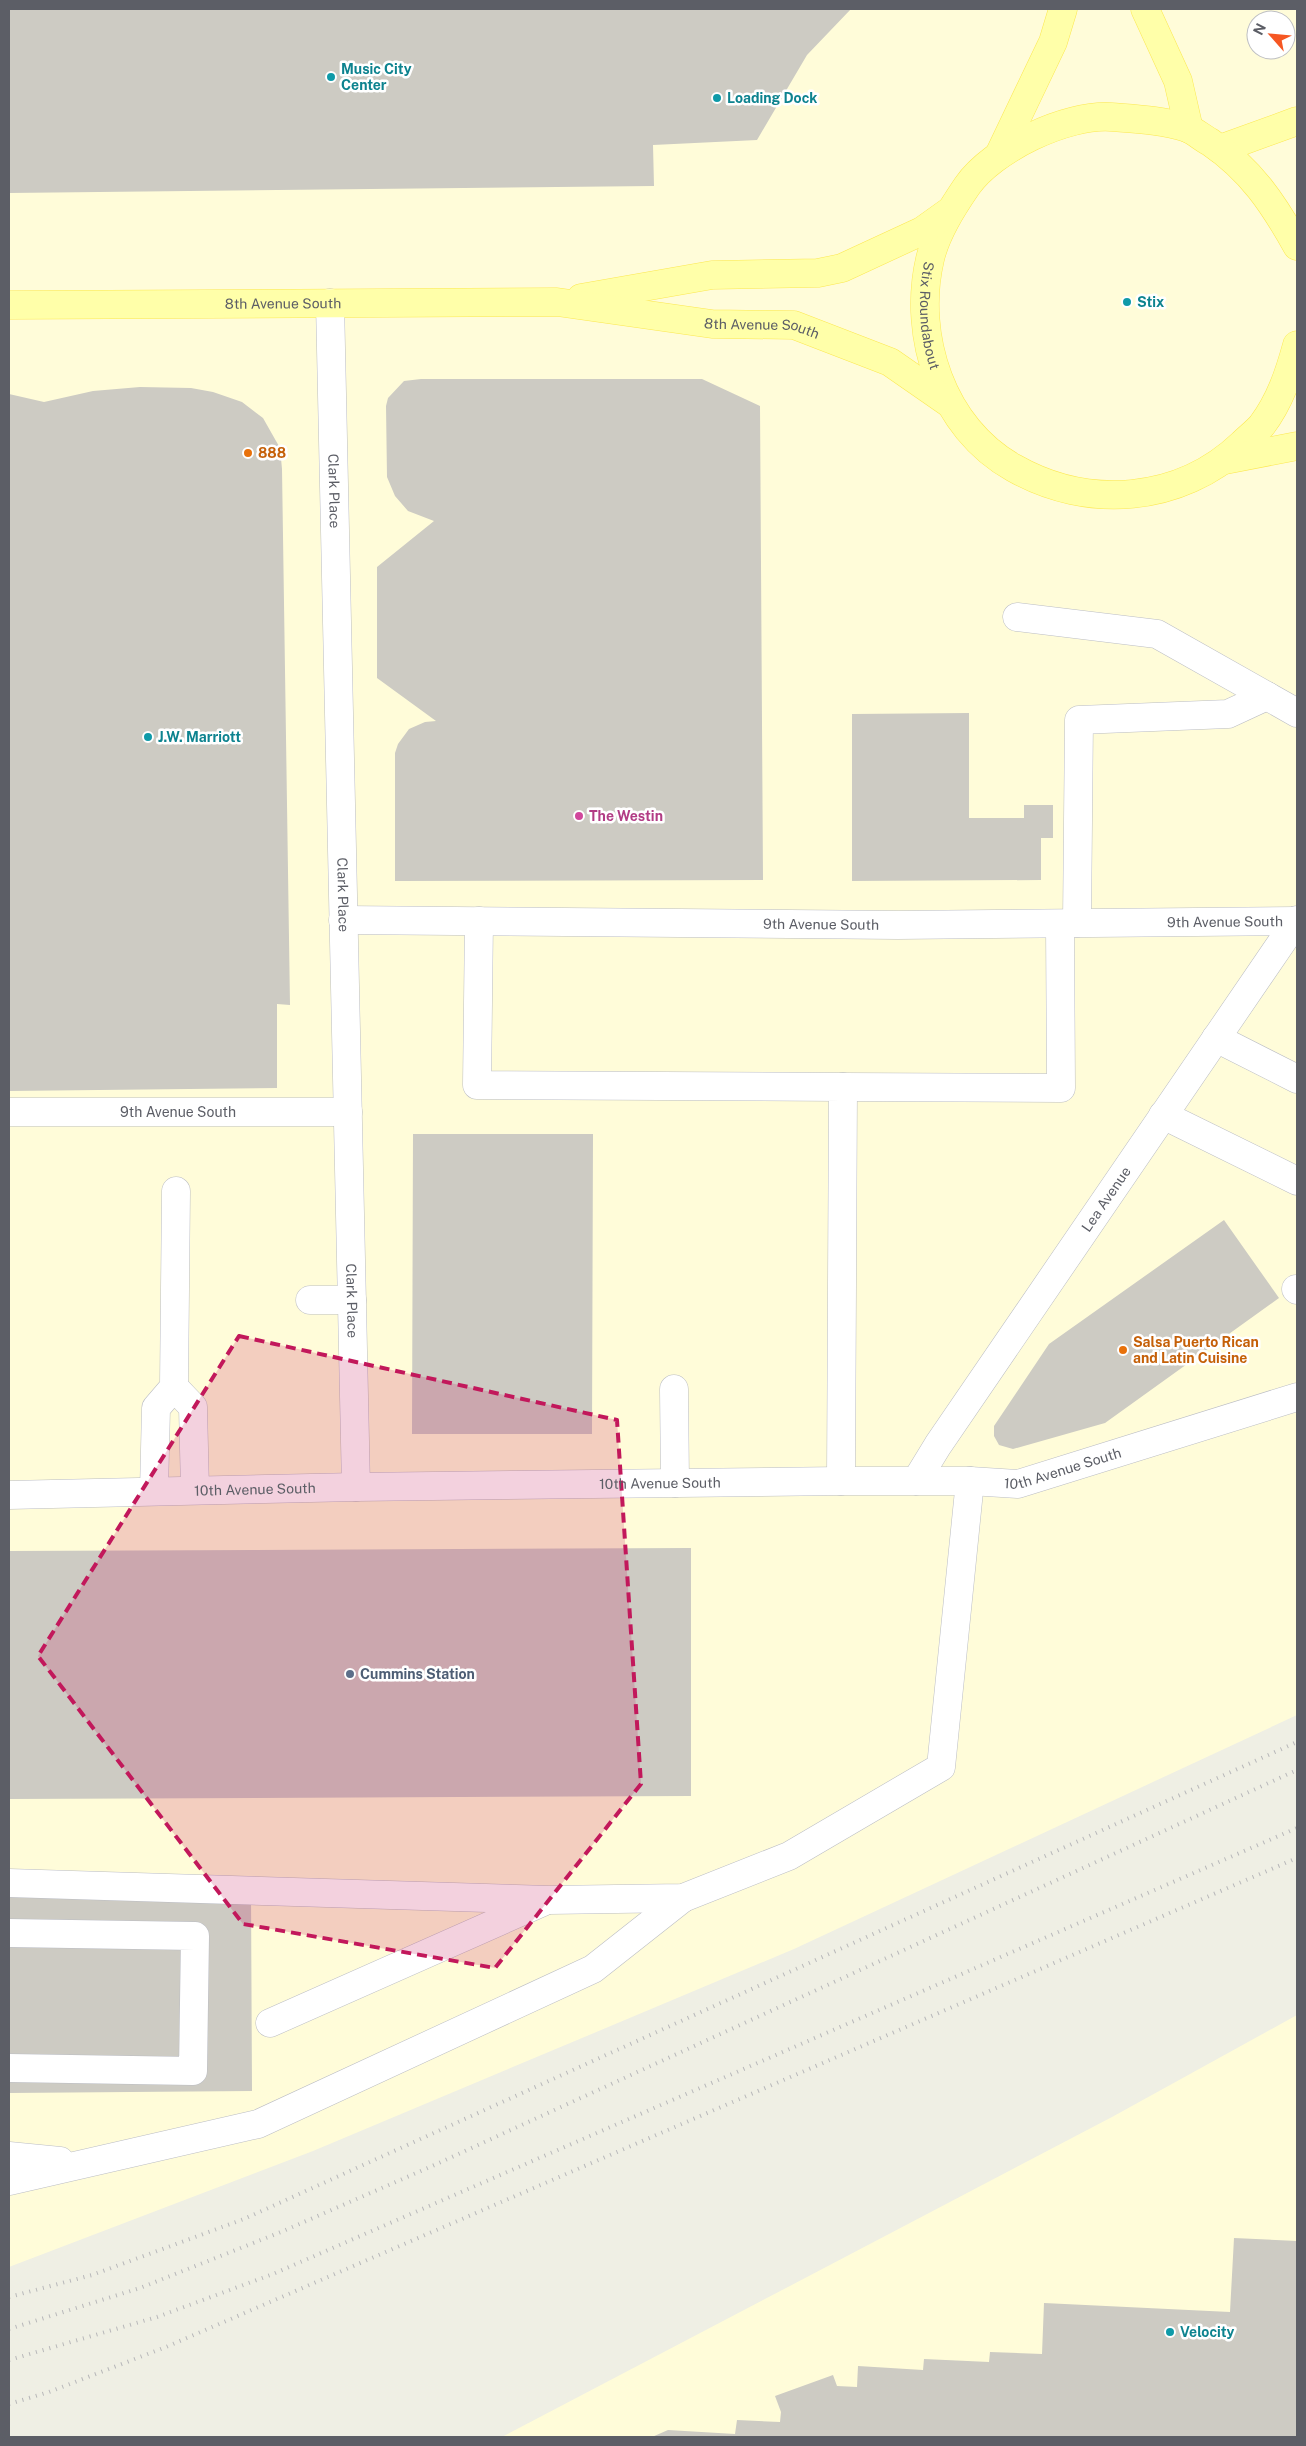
<svg xmlns="http://www.w3.org/2000/svg" width="1306" height="2446" font-family="'Public Sans',sans-serif">
<rect width="100%" height="100%" fill="#efefe4"/>
<path fill="#fffcd9" fill-rule="evenodd" d="M 9,9 L 1297,9 L 1297,1715 L 794,1949 L 313,2151 L 9,2267 ZM 1256,20 L 1286,20 L 1286,50 L 1256,50 Z
M 1297,2015 L 1297,2437 L 502,2437 L 1112,2117 Z"/>
<path fill="#cdcbc3" d="M 9,9 L 851,9 L 807,55 L 757,140 L 653,145 L 654,186 L 9,193 Z
M 421,379 L 702,379 L 760,406 L 763,880 L 395,881 L 395,753 L 398,744 L 409,729 L 425,722 L 436,721 L 377,678 L 377,567 L 434,521 L 408,511 L 395,496 L 387,477 L 386,406 L 388,398 L 404,381 Z
M 140,387 L 191,388 L 213,392 L 242,402 L 263,418 L 280,448 L 282,469 L 290,1005 L 277,1004 L 277,1088 L 9,1091 L 9,394 L 44,402 L 93,391 Z
M 969,713 L 969,818 L 1024,818 L 1024,805 L 1053,805 L 1053,838 L 1041,838 L 1041,880 L 852,881 L 852,714 Z
M 413,1134 L 593,1134 L 592,1434 L 412,1434 Z
M 1224,1220 L 1279,1298 L 1105,1423 L 1013,1449 L 999,1445 L 994,1436 L 994,1426 L 1049,1344 Z
M 691,1548 L 691,1796 L 9,1799 L 9,1551 Z
M 251,1893 L 252,2091 L 9,2093 L 9,1895 Z
M 1234,2238 L 1297,2241 L 1297,2437 L 652,2437 L 668,2430 L 735,2434 L 737,2420 L 780,2422 L 781,2412 L 775,2396 L 833,2375 L 837,2386 L 857,2387 L 858,2366 L 923,2370 L 924,2359 L 989,2362 L 990,2352 L 1042,2354 L 1044,2303 L 1230,2312 Z"/>
<g fill="none" stroke-linecap="round" stroke-linejoin="round">
<defs>
<g id="minor">
<path id="s1" d="M 330,303 L 356,1487"/>
<path d="M 1017,617 L 1157,634 L 1297,713"/>
<path id="s2" d="M 343,920 L 898,925 L 1297,921"/>
<path d="M 479,921 L 477,1085 L 843,1087 L 841,1481"/>
<path d="M 1077,923 L 1079,720 L 1228,714 L 1267,696"/>
<path d="M 1216,1038 L 1297,1079"/>
<path d="M 843,1087 L 1061,1088 L 1060,924"/>
<path id="s3" d="M 9,1112 L 348,1112"/>
<path d="M 1163,1115 L 1297,1181"/>
<path d="M 1296,1289 L 1297,1290"/>
<path d="M 310,1300 L 352,1300"/>
<path d="M 174,1387 L 193,1407 L 195,1490"/>
<path d="M 674,1389 L 675,1483"/>
<path id="s4" d="M 916,1481 L 938,1445 L 1297,920"/>
<path d="M 154,1491 L 156,1408 L 174,1387 L 176,1191"/>
<path id="s5" d="M 9,1495 L 356,1487 L 841,1481 L 970,1481 L 1018,1484 L 1297,1397"/>
<path d="M 9,1883 L 549,1900 L 683,1898 L 789,1856 L 941,1767 L 970,1481"/>
<path d="M 9,1933 L 195,1936 L 193,2071 L 9,2068"/>
<path d="M 270,2023 L 543,1902"/>
<path d="M 9,2156 L 60,2161"/>
<path d="M 9,2181 L 258,2124 L 593,1969 L 683,1898"/>
</g>
<g id="major">
<path d="M 1145,9 L 1178,81 L 1189,129"/>
<path d="M 1220,149 L 1297,121"/>
<path d="M 999,155 L 1053,42 L 1063,9"/>
<path id="s6" d="M 1297,246 C 1273,203 1251,170 1210,142 C 1202,138 1195,131 1187,128 C 1162,120 1136,119 1111,117 C 1066,114 993,149 967,186 C 952,208 936,233 930,259 C 912,336 942,428 1014,468 C 1088,510 1180,503 1242,444 C 1248,438 1256,432 1262,425 C 1280,401 1289,374 1297,345"/>
<path d="M 581,298 L 712,275 L 818,273 L 842,268 L 922,231 L 950,211"/>
<path id="s7" d="M 9,305 L 557,302 L 712,324 L 794,325 L 890,362 L 949,403"/>
<path d="M 1225,460 L 1297,446"/>
</g>
</defs>
<use href="#minor" stroke="#bbbdc4" stroke-width="29"/>
<use href="#major" stroke="#fce851" stroke-width="29"/>
<use href="#minor" stroke="#fff" stroke-width="28"/>
<use href="#major" stroke="#ffffa9" stroke-width="28"/>
<path stroke="#b7b7b9" stroke-width="4" stroke-dasharray="1 6" stroke-linecap="butt" d="M 9,2297 L 92,2275 L 244,2219 L 1297,1742
M 9,2329 L 140,2288 L 281,2232 L 430,2167 L 1297,1770
M 9,2360 L 157,2317 L 273,2274 L 1297,1828
M 9,2404 L 49,2392 L 166,2347 L 1297,1858"/>
</g>
<path fill="#c2185b" fill-opacity="0.2" stroke="#c2185b" stroke-width="4" stroke-dasharray="10 6" stroke-linejoin="round" d="M 239,1336 L 617,1420 L 641,1784 L 495,1968 L 243,1924 L 38,1656 Z"/>
<g fill="#0f9aa8" stroke="#fff" stroke-width="2">
<circle cx="331" cy="77" r="5"/>
<circle cx="717" cy="98" r="5"/>
<circle cx="1127" cy="302" r="5"/>
<circle cx="148" cy="737" r="5"/>
<circle cx="1170" cy="2332" r="5"/>
</g>
<g fill="#e8710a" stroke="#fff" stroke-width="2">
<circle cx="248" cy="453" r="5"/>
<circle cx="1123" cy="1350" r="5"/>
</g>
<circle fill="#d1479c" stroke="#fff" stroke-width="2" cx="579" cy="816" r="5"/>
<circle fill="#5c6f8a" stroke="#fff" stroke-width="2" cx="350" cy="1674" r="5"/>
<g text-anchor="middle" stroke-width="5" stroke-linejoin="round" paint-order="stroke">
<g font-size="14" font-weight="bold" fill="#0d838f" stroke="#fff" text-anchor="start">
<text x="341" y="74">Music City<tspan x="341" dy="16">Center</tspan></text>
<text x="727" y="103">Loading Dock</text>
<text x="1137" y="307">Stix</text>
<text x="158" y="742">J.W. Marriott</text>
<text x="1180" y="2337">Velocity</text>
</g>
<g font-size="14" fill="#5c5e66" stroke="#fff">
<text dy="5" stroke="none"><textPath href="#s7" startOffset="274">8th Avenue South</textPath></text>
<text dy="5" stroke="none"><textPath href="#s6" startOffset="545">Stix Roundabout</textPath></text>
<text dy="5" stroke="none"><textPath href="#s7" startOffset="755">8th Avenue South</textPath></text>
<text dy="5" stroke="none"><textPath href="#s1" startOffset="188">Clark Place</textPath></text>
<text dy="5" stroke="none"><textPath href="#s1" startOffset="592">Clark Place</textPath></text>
<text dy="5" stroke="none"><textPath href="#s2" startOffset="882">9th Avenue South</textPath></text>
<text dy="5" stroke="none"><textPath href="#s2" startOffset="478">9th Avenue South</textPath></text>
<text dy="5" stroke="none"><textPath href="#s3" startOffset="169">9th Avenue South</textPath></text>
<text dy="5" stroke="none"><textPath href="#s4" startOffset="340">Lea Avenue</textPath></text>
<text dy="5" stroke="none"><textPath href="#s1" startOffset="998">Clark Place</textPath></text>
<text dy="5" stroke="none"><textPath href="#s5" startOffset="1056">10th Avenue South</textPath></text>
<text dy="5" stroke="none"><textPath href="#s5" startOffset="651">10th Avenue South</textPath></text>
<text dy="5" stroke="none"><textPath href="#s5" startOffset="246">10th Avenue South</textPath></text>
</g>
<g font-size="14" font-weight="bold" fill="#c56008" stroke="#fff" text-anchor="start">
<text x="258" y="458">888</text>
<text x="1133" y="1347">Salsa Puerto Rican<tspan x="1133" dy="16">and Latin Cuisine</tspan></text>
</g>
<g font-size="14" font-weight="bold" fill="#b23c85" stroke="#fff" text-anchor="start">
<text x="589" y="821">The Westin</text>
</g>
<g font-size="14" font-weight="bold" fill="#4e5e75" stroke="#fff" text-anchor="start">
<text x="360" y="1679">Cummins Station</text>
</g>
</g>
<rect width="1306" height="2446" fill="none" stroke="#5c5e66" stroke-width="20"/>
<g transform="translate(1271 35) rotate(297)"><circle r="24" fill="#ffffff" stroke="#bebfc2"/>
<path d="M0-4L9 19L0 12L-9 19Z" fill="#f65723"/>
<text y="-8" font-size="14" font-weight="bold" text-anchor="middle" fill="#5c5e66">N</text>
</g>
</svg>
